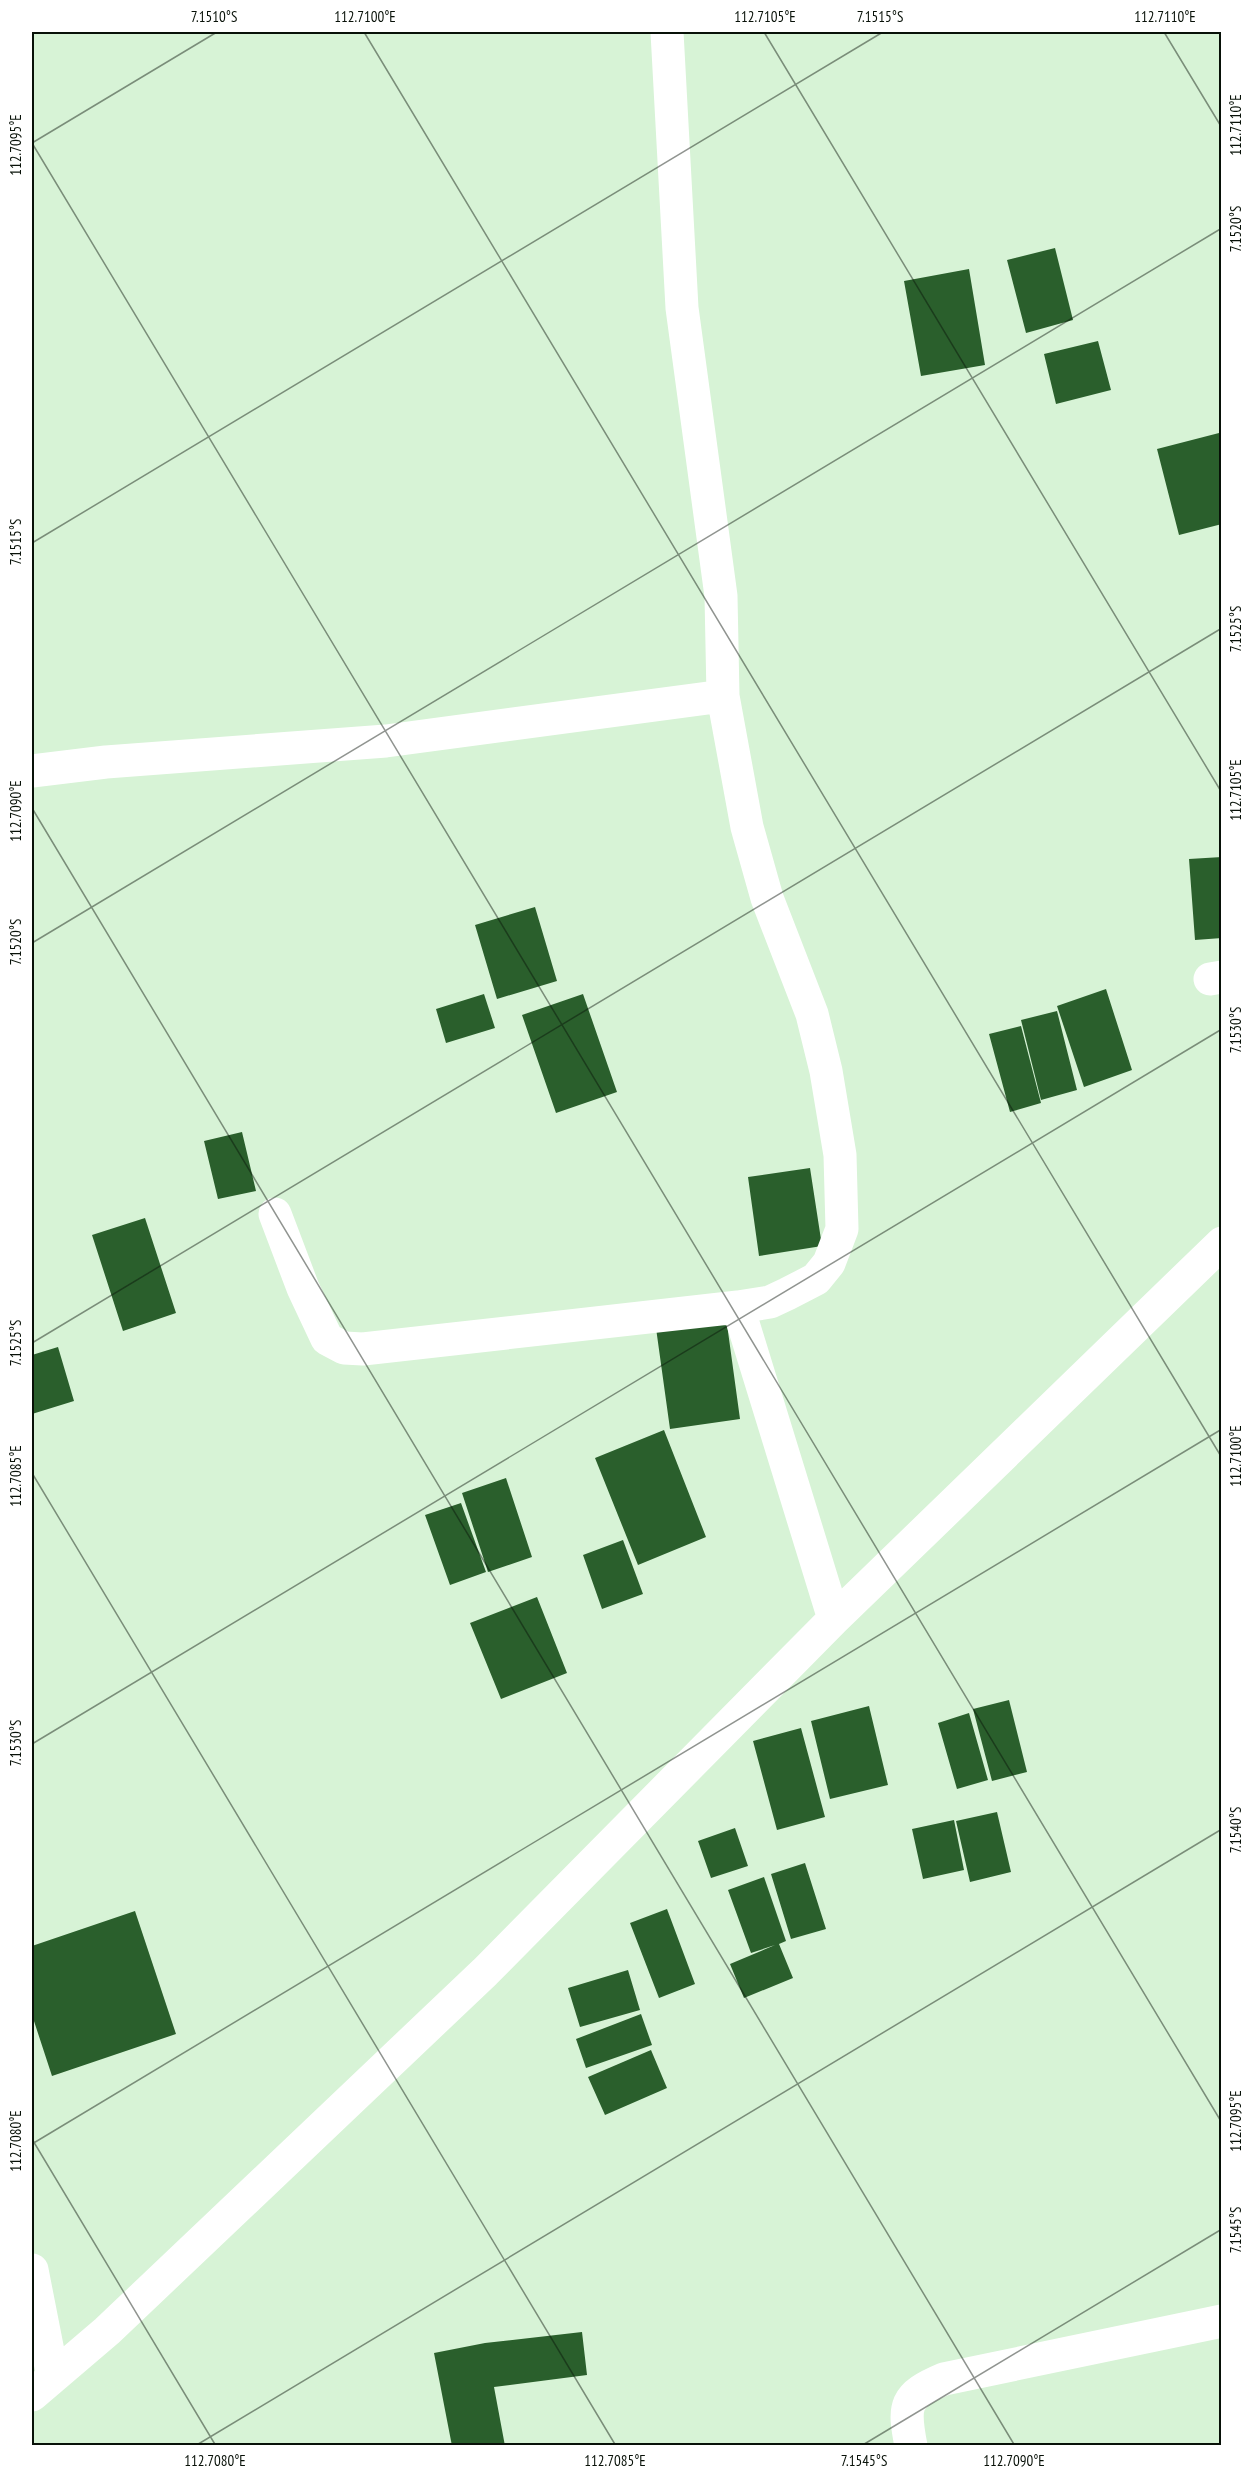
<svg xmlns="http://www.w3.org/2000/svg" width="1253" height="2477" font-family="'PT Sans Narrow',sans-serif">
<rect width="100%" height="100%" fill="#d7f3d6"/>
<path fill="#2a5f2c" d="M 1055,248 L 1073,320 L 1026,333 L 1007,260 Z
M 969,269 L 985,365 L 921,376 L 904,281 Z
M 1098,341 L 1111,390 L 1056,404 L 1044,354 Z
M 1219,433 L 1222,434 L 1222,524 L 1179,535 L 1157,449 Z
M 1222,857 L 1222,938 L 1195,940 L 1189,859 Z
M 535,907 L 557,981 L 497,999 L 475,925 Z
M 1106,989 L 1132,1070 L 1084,1087 L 1057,1006 Z
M 484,994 L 495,1028 L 446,1043 L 436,1009 Z
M 583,994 L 617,1092 L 556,1113 L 522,1015 Z
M 1057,1011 L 1077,1090 L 1041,1100 L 1021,1020 Z
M 1021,1026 L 1041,1103 L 1010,1112 L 989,1034 Z
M 242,1132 L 256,1191 L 218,1199 L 204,1141 Z
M 810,1168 L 822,1246 L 759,1256 L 748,1177 Z
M 145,1218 L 176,1313 L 123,1331 L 92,1235 Z
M 726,1317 L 740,1419 L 670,1429 L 656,1328 Z
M 58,1347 L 74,1401 L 32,1414 L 32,1355 Z
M 664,1430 L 706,1537 L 638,1565 L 595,1458 Z
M 506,1478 L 532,1557 L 488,1572 L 462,1493 Z
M 461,1503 L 486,1572 L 450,1585 L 425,1515 Z
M 623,1540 L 643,1594 L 602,1609 L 583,1555 Z
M 537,1597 L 567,1673 L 501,1699 L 470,1623 Z
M 1009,1700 L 1027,1772 L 992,1781 L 973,1709 Z
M 869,1706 L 888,1785 L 830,1799 L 811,1721 Z
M 969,1713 L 988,1780 L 957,1789 L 938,1723 Z
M 801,1728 L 825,1817 L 777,1830 L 753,1741 Z
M 997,1812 L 1011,1872 L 970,1882 L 956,1821 Z
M 954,1820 L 964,1870 L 923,1879 L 912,1829 Z
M 735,1828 L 748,1866 L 711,1878 L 698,1841 Z
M 805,1863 L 826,1929 L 791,1939 L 771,1874 Z
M 764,1877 L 786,1941 L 779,1944 L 793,1978 L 744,1998 L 730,1964 L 775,1945 L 751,1953 L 728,1890 Z
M 667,1909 L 695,1984 L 659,1998 L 630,1923 Z
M 135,1911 L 176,2034 L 52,2076 L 32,2015 L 32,1946 Z
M 628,1970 L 640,2010 L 580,2027 L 568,1988 Z
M 641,2014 L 652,2045 L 586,2068 L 576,2039 Z
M 651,2050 L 667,2088 L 605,2115 L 588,2077 Z
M 582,2332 L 587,2375 L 494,2387 L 505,2446 L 452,2446 L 434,2353 L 485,2343 Z"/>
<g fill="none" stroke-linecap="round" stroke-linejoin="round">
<path stroke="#fff" stroke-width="33" d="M 667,32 L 682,308 L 721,596 L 723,696 L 747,827 L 767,898 L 812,1014 L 826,1071 L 840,1155 L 842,1229 L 829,1263 L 816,1279 L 787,1294 L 770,1302 L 738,1307
M 32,771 L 106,762 L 386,741 L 723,696
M 1210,979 L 1222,977
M 275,1214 L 303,1288 L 327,1339 L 344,1348 L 363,1349 L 738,1307 L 834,1619
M 32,2270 L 53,2377
M 32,2395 L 107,2331 L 485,1972 L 834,1619 L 1222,1243
M 911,2446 C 903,2405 904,2396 944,2379 L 1222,2321"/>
</g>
<path fill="none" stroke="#081108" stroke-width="1.5" stroke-opacity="0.45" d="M 364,32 L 1222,1458M 764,32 L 1222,793M 1164,32 L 1222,128M 32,143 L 1222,2123M 32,143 L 217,32M 32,543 L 883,32M 32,808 L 1015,2446M 32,943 L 1222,228M 32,1343 L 1222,628M 32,1473 L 616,2446M 32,1744 L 1222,1029M 32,2139 L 216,2446M 32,2144 L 1222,1429M 195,2446 L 1222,1829M 861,2446 L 1222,2229"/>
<rect width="1253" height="2477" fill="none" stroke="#ffffff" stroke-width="66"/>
<rect x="33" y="33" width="1187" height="2411" fill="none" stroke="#081108" stroke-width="2"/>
<g font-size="15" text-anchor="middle" fill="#081108">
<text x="214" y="22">7.1510°S</text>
<text x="365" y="22">112.7100°E</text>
<text x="765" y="22">112.7105°E</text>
<text x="880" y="22">7.1515°S</text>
<text x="1165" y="22">112.7110°E</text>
<text transform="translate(1236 125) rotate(-90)" y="5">112.7110°E</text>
<text transform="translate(16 145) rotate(-90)" y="5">112.7095°E</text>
<text transform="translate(1236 229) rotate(-90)" y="5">7.1520°S</text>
<text transform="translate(16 542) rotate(-90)" y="5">7.1515°S</text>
<text transform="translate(1236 629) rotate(-90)" y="5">7.1525°S</text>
<text transform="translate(1236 790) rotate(-90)" y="5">112.7105°E</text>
<text transform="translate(16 811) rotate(-90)" y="5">112.7090°E</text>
<text transform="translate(16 942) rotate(-90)" y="5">7.1520°S</text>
<text transform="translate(1236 1030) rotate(-90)" y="5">7.1530°S</text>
<text transform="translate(16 1343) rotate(-90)" y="5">7.1525°S</text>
<text transform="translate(1236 1456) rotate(-90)" y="5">112.7100°E</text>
<text transform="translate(16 1476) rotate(-90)" y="5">112.7085°E</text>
<text transform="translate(16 1743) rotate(-90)" y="5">7.1530°S</text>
<text transform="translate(1236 1830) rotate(-90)" y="5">7.1540°S</text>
<text transform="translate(1236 2121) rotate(-90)" y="5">112.7095°E</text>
<text transform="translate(16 2141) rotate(-90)" y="5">112.7080°E</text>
<text transform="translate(1236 2230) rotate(-90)" y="5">7.1545°S</text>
<text x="215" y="2466">112.7080°E</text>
<text x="615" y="2466">112.7085°E</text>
<text x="864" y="2466">7.1545°S</text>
<text x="1014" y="2466">112.7090°E</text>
</g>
</svg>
